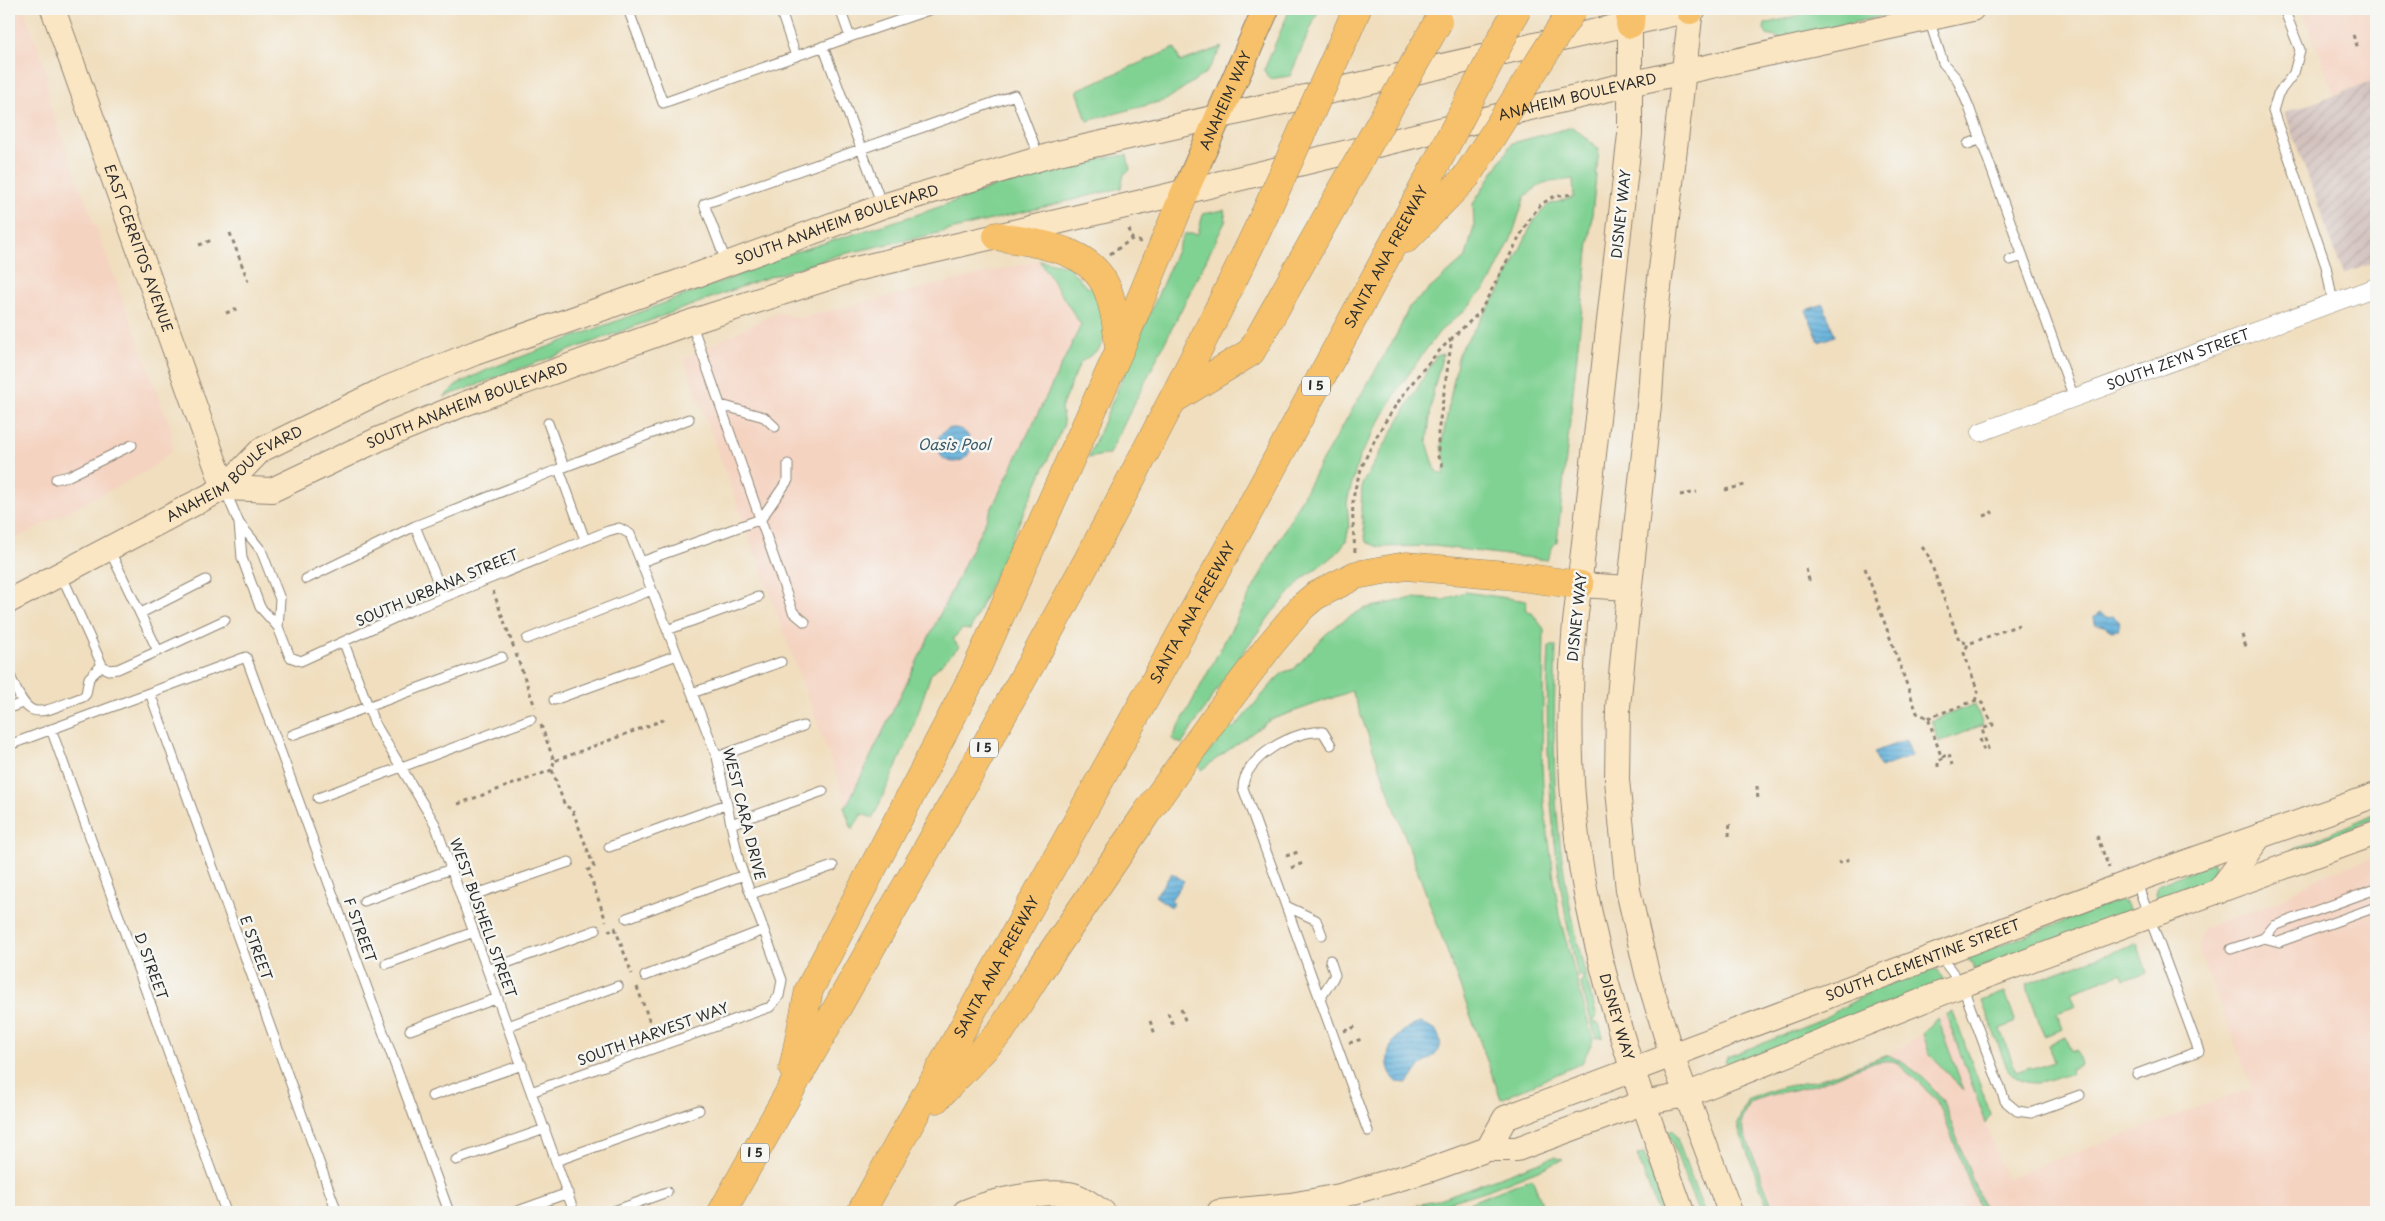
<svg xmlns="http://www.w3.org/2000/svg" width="2385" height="1221" font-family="'Playpen Sans',sans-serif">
<defs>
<pattern id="industrial-furrows" width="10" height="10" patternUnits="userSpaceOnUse" patternTransform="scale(1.25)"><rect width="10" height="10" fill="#d1c0bc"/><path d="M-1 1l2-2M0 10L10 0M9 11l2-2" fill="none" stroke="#b4a5a2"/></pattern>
<pattern id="water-rules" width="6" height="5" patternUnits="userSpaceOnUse" patternTransform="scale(1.25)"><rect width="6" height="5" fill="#60b0db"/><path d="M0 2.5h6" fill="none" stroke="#4f8fb2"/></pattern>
</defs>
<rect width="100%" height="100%" fill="#f6f6f2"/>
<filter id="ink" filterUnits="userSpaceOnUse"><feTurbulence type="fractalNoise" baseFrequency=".02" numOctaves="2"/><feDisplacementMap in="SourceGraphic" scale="10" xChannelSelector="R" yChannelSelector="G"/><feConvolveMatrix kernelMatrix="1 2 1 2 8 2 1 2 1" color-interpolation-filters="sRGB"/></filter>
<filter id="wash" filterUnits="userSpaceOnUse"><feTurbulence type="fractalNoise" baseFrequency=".0096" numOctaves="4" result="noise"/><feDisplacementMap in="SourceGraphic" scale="20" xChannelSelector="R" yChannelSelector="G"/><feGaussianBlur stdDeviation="1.12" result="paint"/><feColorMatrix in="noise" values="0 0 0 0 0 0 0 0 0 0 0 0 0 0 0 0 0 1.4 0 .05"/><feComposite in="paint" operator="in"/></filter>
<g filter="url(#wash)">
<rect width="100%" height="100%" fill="#f0debe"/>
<path fill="#f5d3c1" d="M 9,9 L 24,9 L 46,69 L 49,103 L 172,431 L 172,450 L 147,471 L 9,542 Z
M 2302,9 L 2376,9 L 2376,80 L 2334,95 Z
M 1039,260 L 1081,325 L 847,805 L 684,359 L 777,312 L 800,318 Z
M 2376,856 L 2376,1212 L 1769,1212 L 1737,1124 L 1748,1098 L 1783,1087 L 1818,1080 L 1888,1055 L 1922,1034 L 1937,1018 L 1946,1015 L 2006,1178 L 2252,1088 L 2199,951 L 2202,928 L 2272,904 L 2321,876 Z"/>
<path fill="url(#industrial-furrows)" d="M 2376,80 L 2376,262 L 2343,274 L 2285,113 Z"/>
<path fill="#80d293" stroke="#567e5f" d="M 1290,9 L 1319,9 L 1290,76 L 1269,79 L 1264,70 Z
M 1824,9 L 1913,9 L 1783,39 L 1767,35 L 1764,29 L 1765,24 Z
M 1222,47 L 1207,72 L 1166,100 L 1087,121 L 1077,90 L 1175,48 L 1180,62 Z
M 1573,127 L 1599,149 L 1557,542 L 1553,546 L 1547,560 L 1434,546 L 1379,547 L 1366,542 L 1361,511 L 1362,484 L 1436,356 L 1443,354 L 1433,392 L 1427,442 L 1436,471 L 1443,475 L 1446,464 L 1441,447 L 1459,352 L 1501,289 L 1534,220 L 1548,205 L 1574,197 L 1573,179 L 1543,183 L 1525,196 L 1511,239 L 1489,284 L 1464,311 L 1440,331 L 1425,351 L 1398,389 L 1359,458 L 1347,502 L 1349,527 L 1346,541 L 1336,554 L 1302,579 L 1272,613 L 1225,677 L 1182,744 L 1172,739 L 1320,464 L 1398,332 L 1409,307 L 1466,257 L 1474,226 L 1473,204 L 1512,143 Z
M 1127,155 L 1130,170 L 1124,174 L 1121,188 L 930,235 L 839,255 L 757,281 L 444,397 L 456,385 L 489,369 L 728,279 L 779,257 L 925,212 L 1007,182 L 1095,159 Z
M 1224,210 L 1226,220 L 1109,454 L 1088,458 L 1184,234 L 1198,234 L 1203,214 Z
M 1039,260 L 1068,266 L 1087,288 L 1096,282 L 1108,330 L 1099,349 L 1080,363 L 1061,408 L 1064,424 L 970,630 L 962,629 L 953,639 L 959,647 L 931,674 L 910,736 L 873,818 L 862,814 L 852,829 L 844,807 L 847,805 L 1081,325 Z
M 1465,592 L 1527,601 L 1525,609 L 1532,613 L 1544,629 L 1542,765 L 1544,805 L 1559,915 L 1593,1040 L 1582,1063 L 1501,1099 L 1352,691 L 1270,720 L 1201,770 L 1199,764 L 1230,727 L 1234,728 L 1277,678 L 1284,672 L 1294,669 L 1325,635 L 1341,622 L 1363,609 L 1412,598 L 1444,600 Z
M 1549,646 L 1556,646 C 1554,709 1552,773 1559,835 C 1566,897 1580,958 1597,1017 L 1593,1019 L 1596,1024 L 1599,1023 L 1603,1037 L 1596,1038 L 1580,982 L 1583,980 L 1582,975 L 1578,976 C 1553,867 1543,758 1549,646 Z
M 1975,704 L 1983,725 L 1939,742 L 1931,721 Z
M 2376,813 L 2376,818 L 2292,854 L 2291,851 Z
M 2214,862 L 2215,866 L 2208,883 L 2155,900 L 2158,885 Z
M 2120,900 L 2127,904 L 2130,911 L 1974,970 L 1972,963 L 1966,958 Z
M 2137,943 L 2147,972 L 2124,980 L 2121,973 L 2071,992 L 2076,1006 L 2057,1013 L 2063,1029 L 2044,1036 L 2026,984 Z
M 1930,969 L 1937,971 L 1945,981 L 1729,1066 L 1725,1062 L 1727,1057 L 1817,1022 L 1872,991 Z
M 2005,992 L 2015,1020 L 2014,1023 L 2000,1029 L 2016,1072 L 2030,1067 L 2033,1069 L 2054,1062 L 2048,1044 L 2066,1037 L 2071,1051 L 2076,1049 L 2081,1065 L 2070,1069 L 2071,1073 C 2047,1082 2025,1092 2007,1068 L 1982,1001 Z
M 1953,1012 L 1991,1115 L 1986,1123 L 1946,1015 Z
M 1937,1018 L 1964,1090 L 1930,1055 L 1923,1034 Z
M 1888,1055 C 1909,1064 1929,1081 1942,1099 L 1985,1212 L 1981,1212 L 1937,1099 L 1896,1062 C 1877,1055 1834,1079 1814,1085 C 1792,1091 1771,1093 1749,1102 L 1741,1123 L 1774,1212 L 1769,1212 L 1737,1124 L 1748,1098 L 1783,1087 L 1818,1080 Z
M 1672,1129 L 1675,1133 L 1704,1212 L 1698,1212 L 1670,1137 L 1669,1131 Z
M 1644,1154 L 1665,1212 L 1658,1212 L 1637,1155 Z
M 1554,1157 L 1563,1160 L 1488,1190 L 1431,1208 L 1417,1212 L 1390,1212 L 1434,1201 Z
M 1532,1178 L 1545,1212 L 1518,1206 L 1499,1212 L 1436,1212 L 1464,1205 Z"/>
<path fill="url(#water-rules)" stroke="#466e83" d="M 1823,304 L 1835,336 L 1819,342 L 1806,310 Z
M937 445a17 17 0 1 1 34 0a17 17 0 1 1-34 0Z
M 2100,613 L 2106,617 L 2113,616 L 2120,622 L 2118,630 L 2111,631 L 2104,626 L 2095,624 L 2094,617 Z
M 1906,740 L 1912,756 L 1880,768 L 1874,752 Z
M 1172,873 L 1184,881 L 1171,900 L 1174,903 L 1171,907 L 1155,896 Z
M 1421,1023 L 1435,1029 C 1449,1052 1433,1054 1420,1067 C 1414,1072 1414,1078 1407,1083 L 1397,1082 C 1375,1060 1395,1028 1421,1023 Z"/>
</g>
<g filter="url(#ink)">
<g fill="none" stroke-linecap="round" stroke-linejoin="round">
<defs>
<path id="lane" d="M 628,9 L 663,103 L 850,37 L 840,9
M 780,9 L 796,56
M 2284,9 L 2300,50 L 2294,73 L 2278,94 L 2273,111 L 2326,266 L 2333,303
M 1929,19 L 1943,63 L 1957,79 L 1969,107 L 2074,398
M 850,37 L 932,9
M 823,46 L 882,205
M 1968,144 L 1981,139
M 2010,260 L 2023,256
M 727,264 L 704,204 L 1015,95 L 1039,157
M 691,322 L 793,612 L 805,622
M 721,405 L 764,417 L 775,427
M 548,423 L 564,467
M 559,469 L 689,419
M 56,479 L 69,476 L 132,445
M 225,490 L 239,523 L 261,550 L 280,599 L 278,627
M 239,523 L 242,558 L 260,607 L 278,627 L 290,657 L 301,661 L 412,610 L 608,531 L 619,528 L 630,534 L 717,757 L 739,862 L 782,980 L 779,996 L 770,1007 L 531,1092
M 415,526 L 559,469 L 585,540
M 109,549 L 158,651 L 225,620
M 641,562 L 761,519 L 788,480 L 788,464
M 61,574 L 102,665 L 108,670 L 118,669 L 158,651
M 306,579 L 415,526 L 444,597
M 141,613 L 206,580
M 667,630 L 758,597
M 527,639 L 652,590
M 344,643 L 374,722 L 435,824 L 574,1212
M 9,673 C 30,725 35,714 83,697 L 86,694 L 89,678 L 102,665
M 150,693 L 337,1212
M 692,693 L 781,662
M 554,700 L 677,655
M 9,708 L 22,703
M 51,729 L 226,1212
M 292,735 L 502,657
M 9,745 L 246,657 L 449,1212
M 1331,745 L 1323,732 C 1295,729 1243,758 1243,788 L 1368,1131
M 717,757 L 803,726
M 318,798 L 531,719
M 731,824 L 823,791
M 609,847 L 727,804
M 2136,881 L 2199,1051 L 2137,1074
M 751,894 L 833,866
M 462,899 L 569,862
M 364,901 L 451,869
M 1286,906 L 1316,920 L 1322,935
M 627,918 L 744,875
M 2264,938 L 2279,942 L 2376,907
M 2231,949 L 2264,938 L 2274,926 L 2376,889
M 1940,956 L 1962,985 L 2005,1101 L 2017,1111 L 2031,1113 L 2080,1095
M 386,964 L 474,932
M 488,970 L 596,930
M 645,976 L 764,930
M 1320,999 L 1335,975 L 1330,960
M 508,1026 L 618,986
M 410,1030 L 498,998
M 432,1096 L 522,1065
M 456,1160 L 545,1129
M 556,1161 L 699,1110
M 515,1212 L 568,1193
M 611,1212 L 667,1192"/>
<g id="street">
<path id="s1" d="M 1981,432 L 2376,287"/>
</g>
<g id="secondary">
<path id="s2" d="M 53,9 L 224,488"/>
<path id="s3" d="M 1628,9 L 1630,24 L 1630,134 L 1575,623 C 1568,705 1568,790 1582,872 C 1602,989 1642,1101 1682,1212"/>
<path d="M 1691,9 L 1655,322 L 1650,396 L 1626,623 L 1618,707 L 1617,780 L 1628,890 L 1647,973 L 1672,1056 L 1730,1212"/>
<path id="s4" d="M 224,488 L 272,490 L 379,439 L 464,404 L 691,322 L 856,269 L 1142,202 L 1629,84 L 1972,9"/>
<path d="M 1580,585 L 1629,588"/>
<path id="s5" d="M 9,601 L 224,488 L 261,450 L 385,389 L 475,353 L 670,285 L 883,206 L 1058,153 L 1694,9"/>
<path d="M 2218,892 L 2260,836"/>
<path id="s6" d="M 1488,1149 L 1505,1118 L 2136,880 L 2376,795"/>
<path d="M 965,1212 C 990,1201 1046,1189 1073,1195 C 1083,1197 1094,1207 1103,1212"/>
<path d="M 1219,1212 L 1291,1205 L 1340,1196 L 1432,1169 L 1488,1149 L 1517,1149 L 1642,1103 L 1686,1095 L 1962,985 L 2376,833"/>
</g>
<g id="primary">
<path id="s7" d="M 1185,192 L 1266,9"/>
</g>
<g id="highway">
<path d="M 1690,10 L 1690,9"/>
<path d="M 1630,24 L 1631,9"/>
<path d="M 1344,39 L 1357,9"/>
<path d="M 997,236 C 1036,244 1092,247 1108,291 C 1115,310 1117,329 1119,348"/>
<path d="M 1406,239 L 1466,177"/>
<path d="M 1174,399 L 1251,352 L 1337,199"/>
<path d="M 793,1069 L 809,990 L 974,674 L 1120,349 L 1185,192"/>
<path d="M 936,1099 L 1001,1031 L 1036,976 L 1146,814 L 1214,719 L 1270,645 L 1303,606 L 1315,596 L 1356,575 L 1406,566 L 1505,575 L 1580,585"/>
<path d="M 722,1212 C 906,882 1101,557 1264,216"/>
<path id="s8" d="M 861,1212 L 1250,509 L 1432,172"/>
</g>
</defs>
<use href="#lane" stroke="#8e8474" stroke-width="11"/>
<use href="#street" stroke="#8e8474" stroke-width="19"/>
<use href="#secondary" stroke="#8e8474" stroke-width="26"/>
<use href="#primary" stroke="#8e8474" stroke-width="28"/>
<use href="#highway" stroke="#8e8474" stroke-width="29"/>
<path stroke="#8e8474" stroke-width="3" stroke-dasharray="4 4" stroke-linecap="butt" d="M 2353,35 L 2358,48
M 1129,229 L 1132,239 L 1141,242
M 230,233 L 248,281 L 250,282
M 199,245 L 212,240
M 1110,254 L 1132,239
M 226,313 L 239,308
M 1443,466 L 1438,457 L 1438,433 L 1452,338 L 1480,312 L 1528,221 L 1540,205 L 1553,197 L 1573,194
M 1725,490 L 1745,485
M 1680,495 L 1697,492
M 1984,516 L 1992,513 L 1991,511
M 1922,547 L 1928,555 L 1959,640 L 1968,644
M 1355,552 C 1354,534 1351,512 1354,494 C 1364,442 1414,375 1451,339
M 1865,568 L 1917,713 L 1928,718 L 1942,759 L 1938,761 L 1938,769
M 1806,569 L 1809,580 L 1808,581
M 493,591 L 514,648
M 2242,635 L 2247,650
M 516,654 L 535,707
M 1975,701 L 1978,692 L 1964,653 L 1968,644 L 2019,625
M 1928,718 L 1977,700 L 1982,703 L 1993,725 L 1982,729 L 1989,752
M 541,725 L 554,761 L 666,719
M 1980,739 L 1984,751 L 1986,750
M 1942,757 L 1949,754 L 1952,765
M 552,770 L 565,806 L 572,809 L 594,867 L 588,870 L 606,921
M 1757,786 L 1758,801
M 458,804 L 552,770 L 554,761
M 1729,836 L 1730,821
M 2097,836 L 2109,868
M 1286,856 L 1301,851
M 1838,863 L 1852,858
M 1291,868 L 1305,862
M 609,929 L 610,931 L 615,928 L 632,974
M 637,987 L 654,1033
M 1181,1009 L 1186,1023
M 1168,1013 L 1174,1028
M 1150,1021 L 1155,1034
M 1344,1031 L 1358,1026
M 1349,1043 L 1362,1039"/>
<use href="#lane" stroke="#fff" stroke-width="9"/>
<use href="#street" stroke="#fff" stroke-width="18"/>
<use href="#secondary" stroke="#fbe6c4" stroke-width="24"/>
<use href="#primary" stroke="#f6c16b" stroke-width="26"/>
<use href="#highway" stroke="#f6c16b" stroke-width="28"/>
<defs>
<path id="highway-bridge" d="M 1432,172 L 1517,9
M 1466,177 L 1573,9
M 1337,199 L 1438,22
M 1264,216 L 1344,39"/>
</defs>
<use href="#highway-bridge" stroke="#8e8474" stroke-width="29" stroke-linecap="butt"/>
<use href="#highway-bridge" stroke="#f6c16b" stroke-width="28"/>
</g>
</g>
<g text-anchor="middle" stroke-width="5" stroke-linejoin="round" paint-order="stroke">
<g fill="#f6f6f2" stroke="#686867" stroke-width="1">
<rect x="1302" y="376.5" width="28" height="19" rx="4"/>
<rect x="970" y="738.5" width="28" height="19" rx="4"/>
<rect x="741" y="1143.5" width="28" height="19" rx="4"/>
</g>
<g font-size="12" font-weight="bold" fill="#2b2b2b">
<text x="1316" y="390">I 5</text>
<text x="984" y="752">I 5</text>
<text x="755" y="1157">I 5</text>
</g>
<g font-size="14" fill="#2b2b2b" stroke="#f6f6f2">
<text dy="5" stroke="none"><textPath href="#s4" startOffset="1415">ANAHEIM BOULEVARD</textPath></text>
<text dy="5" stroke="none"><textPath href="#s7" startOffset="100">ANAHEIM WAY</textPath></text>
<text transform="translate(1621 214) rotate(-84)" y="5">DISNEY WAY</text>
<text dy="5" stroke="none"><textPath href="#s5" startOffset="915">SOUTH ANAHEIM BOULEVARD</textPath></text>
<text dy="5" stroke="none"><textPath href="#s2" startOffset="254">EAST CERRITOS AVENUE</textPath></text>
<text dy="5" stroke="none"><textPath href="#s8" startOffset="1090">SANTA ANA FREEWAY</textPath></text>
<text dy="5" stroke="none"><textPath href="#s1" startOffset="210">SOUTH ZEYN STREET</textPath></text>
<text dy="5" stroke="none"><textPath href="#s4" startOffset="261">SOUTH ANAHEIM BOULEVARD</textPath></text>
<text dy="5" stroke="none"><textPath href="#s5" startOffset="260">ANAHEIM BOULEVARD</textPath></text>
<text transform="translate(437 588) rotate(-23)" y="5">SOUTH URBANA STREET</text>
<text dy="5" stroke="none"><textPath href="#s8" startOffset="685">SANTA ANA FREEWAY</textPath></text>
<text transform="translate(1577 617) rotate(-84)" y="5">DISNEY WAY</text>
<text transform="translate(744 814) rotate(76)" y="5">WEST CARA DRIVE</text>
<text transform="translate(483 918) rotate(70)" y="5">WEST BUSHELL STREET</text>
<text transform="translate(360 930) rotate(70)" y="5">F STREET</text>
<text transform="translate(256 948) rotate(70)" y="5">E STREET</text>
<text dy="5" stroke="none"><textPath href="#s6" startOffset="482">SOUTH CLEMENTINE STREET</textPath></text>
<text transform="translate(151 966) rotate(70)" y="5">D STREET</text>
<text dy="5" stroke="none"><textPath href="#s8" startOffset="280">SANTA ANA FREEWAY</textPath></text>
<text dy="5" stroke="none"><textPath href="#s3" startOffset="1016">DISNEY WAY</textPath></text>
<text transform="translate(653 1034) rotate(-20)" y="5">SOUTH HARVEST WAY</text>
</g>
<g font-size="15" font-style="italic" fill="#3e5a69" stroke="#f6f6f2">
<text x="954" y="450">Oasis Pool</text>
</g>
</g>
<rect width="2385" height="1221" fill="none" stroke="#f6f6f2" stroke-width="30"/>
</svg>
